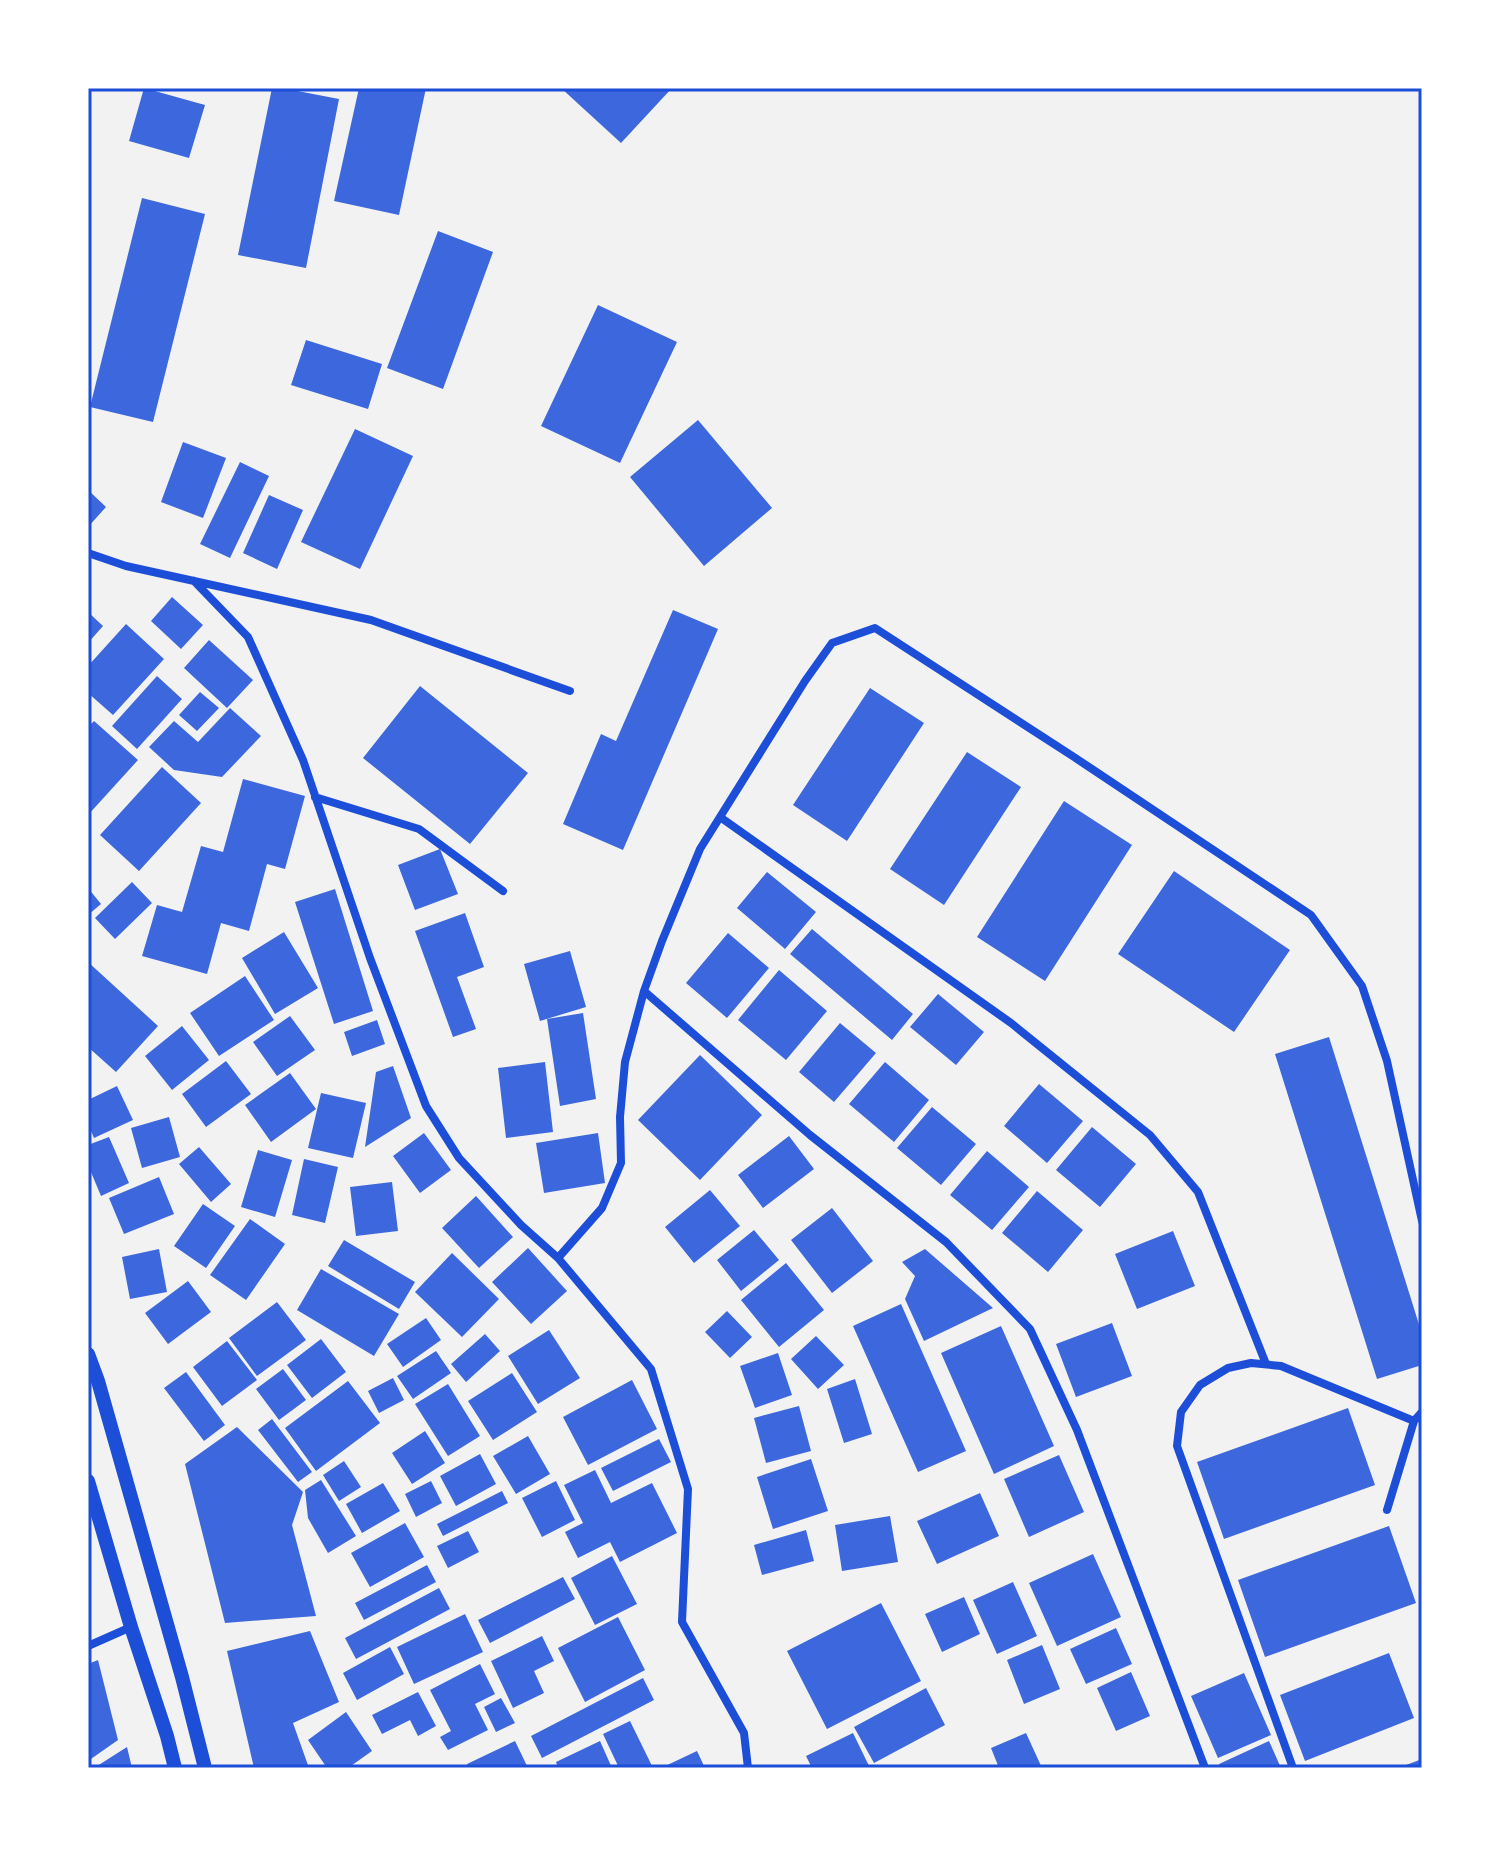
<svg xmlns="http://www.w3.org/2000/svg" width="1510" height="1856" font-family="Barlow,sans-serif">
<rect width="100%" height="100%" fill="#f2f2f2"/>
<path fill="#3d67dc" d="M 144,88 L 205,105 L 189,158 L 129,141 Z
M 272,88 L 282,88 L 339,99 L 306,268 L 238,255 Z
M 359,88 L 426,88 L 399,215 L 334,201 Z
M 561,88 L 672,88 L 621,143 Z
M 142,198 L 205,214 L 153,422 L 90,407 Z
M 438,231 L 493,252 L 443,389 L 387,368 Z
M 598,305 L 677,342 L 620,463 L 541,426 Z
M 306,340 L 382,364 L 368,409 L 291,385 Z
M 698,420 L 772,508 L 704,566 L 630,477 Z
M 355,429 L 413,456 L 360,569 L 301,542 Z
M 183,442 L 226,458 L 203,518 L 161,502 Z
M 240,462 L 269,476 L 230,558 L 200,544 Z
M 88,490 L 106,507 L 88,527 Z
M 269,495 L 303,510 L 277,569 L 243,553 Z
M 172,597 L 203,625 L 181,649 L 151,621 Z
M 673,610 L 718,629 L 623,850 L 563,824 L 601,734 L 616,741 Z
M 88,612 L 103,626 L 88,643 Z
M 126,624 L 164,659 L 113,715 L 88,693 L 88,666 Z
M 209,640 L 253,680 L 227,708 L 184,668 Z
M 157,676 L 182,699 L 137,749 L 112,726 Z
M 420,686 L 528,773 L 470,844 L 363,758 Z
M 870,688 L 924,723 L 847,841 L 793,805 Z
M 200,692 L 219,708 L 197,731 L 179,715 Z
M 230,708 L 261,736 L 222,777 L 174,770 L 149,747 L 174,721 L 198,742 Z
M 94,721 L 138,760 L 88,815 L 88,727 Z
M 967,752 L 1021,787 L 944,905 L 890,869 Z
M 162,767 L 201,803 L 139,871 L 100,835 Z
M 243,779 L 305,796 L 285,869 L 267,864 L 249,931 L 221,923 L 207,974 L 142,956 L 157,905 L 182,912 L 201,846 L 223,852 Z
M 1064,801 L 1132,845 L 1045,981 L 977,937 Z
M 440,849 L 458,894 L 415,910 L 398,865 Z
M 1174,871 L 1290,950 L 1234,1032 L 1118,954 Z
M 767,872 L 816,912 L 785,949 L 737,908 Z
M 132,882 L 152,903 L 115,939 L 95,918 Z
M 88,888 L 101,904 L 88,915 Z
M 335,889 L 373,1011 L 334,1024 L 295,902 Z
M 465,913 L 484,967 L 457,977 L 476,1029 L 453,1037 L 415,931 Z
M 812,929 L 913,1014 L 892,1040 L 790,954 Z
M 284,932 L 318,988 L 275,1014 L 242,958 Z
M 728,933 L 769,968 L 727,1018 L 686,983 Z
M 570,951 L 586,1007 L 540,1021 L 524,964 Z
M 88,962 L 158,1026 L 116,1072 L 88,1047 Z
M 779,970 L 827,1011 L 786,1060 L 738,1020 Z
M 245,976 L 274,1020 L 219,1056 L 190,1013 Z
M 938,994 L 984,1032 L 956,1065 L 910,1027 Z
M 583,1013 L 596,1099 L 560,1106 L 547,1019 Z
M 290,1016 L 315,1050 L 277,1076 L 253,1042 Z
M 377,1020 L 385,1044 L 352,1056 L 344,1032 Z
M 840,1023 L 876,1053 L 834,1102 L 799,1072 Z
M 182,1026 L 209,1060 L 172,1090 L 145,1056 Z
M 1329,1037 L 1422,1334 L 1422,1365 L 1377,1379 L 1275,1054 Z
M 700,1055 L 762,1115 L 700,1180 L 638,1120 Z
M 226,1061 L 251,1094 L 206,1127 L 182,1094 Z
M 545,1062 L 553,1132 L 506,1138 L 498,1068 Z
M 885,1062 L 929,1100 L 894,1142 L 849,1104 Z
M 393,1066 L 411,1118 L 365,1147 L 376,1072 Z
M 290,1073 L 316,1109 L 271,1142 L 245,1105 Z
M 1039,1084 L 1083,1121 L 1047,1163 L 1004,1126 Z
M 117,1086 L 133,1120 L 94,1138 L 88,1124 L 88,1100 Z
M 321,1093 L 366,1103 L 353,1158 L 308,1148 Z
M 932,1107 L 976,1144 L 941,1185 L 897,1148 Z
M 169,1117 L 180,1157 L 142,1168 L 131,1128 Z
M 1092,1127 L 1136,1164 L 1100,1207 L 1056,1170 Z
M 424,1133 L 451,1170 L 420,1193 L 393,1156 Z
M 598,1133 L 605,1183 L 544,1193 L 536,1143 Z
M 789,1136 L 814,1169 L 763,1208 L 738,1175 Z
M 109,1137 L 129,1183 L 101,1196 L 88,1165 L 88,1145 Z
M 199,1147 L 231,1184 L 211,1202 L 179,1164 Z
M 258,1150 L 292,1160 L 275,1217 L 241,1207 Z
M 987,1151 L 1029,1187 L 992,1230 L 950,1195 Z
M 304,1159 L 338,1167 L 325,1223 L 292,1215 Z
M 159,1177 L 174,1214 L 124,1234 L 109,1198 Z
M 392,1182 L 398,1231 L 356,1236 L 350,1187 Z
M 710,1190 L 740,1226 L 694,1263 L 665,1227 Z
M 1037,1191 L 1083,1230 L 1048,1272 L 1002,1233 Z
M 476,1196 L 513,1237 L 479,1268 L 442,1228 Z
M 203,1204 L 235,1226 L 206,1268 L 174,1246 Z
M 832,1208 L 873,1261 L 832,1293 L 791,1240 Z
M 250,1219 L 285,1244 L 246,1300 L 210,1275 Z
M 754,1230 L 779,1260 L 741,1291 L 717,1260 Z
M 1173,1231 L 1195,1286 L 1137,1309 L 1115,1254 Z
M 344,1240 L 415,1282 L 399,1309 L 328,1266 Z
M 528,1248 L 567,1291 L 531,1324 L 492,1282 Z
M 159,1249 L 167,1292 L 130,1299 L 122,1257 Z
M 925,1249 L 993,1308 L 924,1341 L 905,1299 L 915,1276 L 902,1262 Z
M 452,1253 L 499,1299 L 462,1337 L 415,1292 Z
M 786,1263 L 824,1310 L 779,1347 L 741,1300 Z
M 321,1269 L 399,1314 L 374,1356 L 297,1310 Z
M 188,1281 L 211,1312 L 168,1344 L 145,1313 Z
M 277,1302 L 306,1340 L 257,1376 L 229,1338 Z
M 901,1304 L 966,1451 L 918,1472 L 853,1326 Z
M 727,1311 L 752,1337 L 730,1358 L 705,1332 Z
M 426,1318 L 441,1340 L 403,1367 L 387,1344 Z
M 1112,1323 L 1132,1376 L 1076,1397 L 1056,1344 Z
M 1001,1326 L 1054,1446 L 994,1474 L 941,1353 Z
M 549,1330 L 580,1378 L 538,1404 L 508,1356 Z
M 485,1334 L 500,1351 L 466,1382 L 451,1364 Z
M 816,1336 L 844,1365 L 818,1389 L 791,1359 Z
M 321,1339 L 346,1372 L 312,1398 L 287,1365 Z
M 227,1341 L 257,1380 L 222,1406 L 193,1367 Z
M 436,1351 L 451,1373 L 413,1399 L 397,1376 Z
M 778,1353 L 792,1395 L 755,1408 L 740,1366 Z
M 283,1369 L 306,1400 L 279,1420 L 256,1389 Z
M 186,1372 L 225,1425 L 204,1441 L 164,1388 Z
M 512,1373 L 537,1412 L 493,1440 L 468,1401 Z
M 393,1378 L 404,1400 L 379,1413 L 368,1391 Z
M 855,1379 L 872,1434 L 844,1443 L 827,1389 Z
M 632,1380 L 657,1429 L 588,1465 L 563,1417 Z
M 348,1381 L 380,1423 L 316,1471 L 285,1428 Z
M 448,1384 L 480,1436 L 448,1456 L 415,1404 Z
M 799,1406 L 811,1451 L 766,1463 L 754,1418 Z
M 1348,1408 L 1375,1485 L 1224,1539 L 1197,1462 Z
M 272,1419 L 312,1472 L 298,1482 L 258,1430 Z
M 237,1427 L 303,1492 L 292,1525 L 316,1616 L 225,1623 L 185,1464 Z
M 425,1431 L 445,1463 L 412,1484 L 392,1453 Z
M 528,1436 L 550,1474 L 516,1494 L 493,1456 Z
M 659,1439 L 671,1462 L 613,1491 L 601,1468 Z
M 480,1454 L 496,1484 L 456,1506 L 440,1476 Z
M 1059,1455 L 1084,1512 L 1029,1537 L 1004,1479 Z
M 811,1459 L 828,1511 L 773,1529 L 757,1477 Z
M 344,1461 L 361,1487 L 339,1501 L 323,1475 Z
M 595,1470 L 611,1503 L 652,1483 L 677,1533 L 620,1562 L 610,1542 L 578,1558 L 565,1532 L 583,1523 L 564,1485 Z
M 321,1480 L 356,1536 L 328,1553 L 308,1518 L 305,1490 Z
M 431,1481 L 442,1503 L 416,1517 L 405,1494 Z
M 556,1481 L 575,1520 L 542,1537 L 522,1498 Z
M 383,1483 L 400,1511 L 362,1533 L 346,1504 Z
M 502,1491 L 508,1503 L 443,1536 L 437,1524 Z
M 980,1493 L 999,1536 L 937,1564 L 917,1521 Z
M 890,1516 L 898,1562 L 842,1571 L 835,1525 Z
M 405,1523 L 424,1557 L 370,1587 L 351,1553 Z
M 1389,1526 L 1416,1603 L 1265,1657 L 1238,1580 Z
M 806,1530 L 814,1561 L 762,1575 L 754,1545 Z
M 468,1531 L 479,1552 L 448,1568 L 437,1546 Z
M 1093,1554 L 1121,1617 L 1057,1646 L 1029,1583 Z
M 612,1556 L 637,1604 L 595,1625 L 571,1578 Z
M 427,1565 L 436,1582 L 364,1620 L 355,1603 Z
M 563,1577 L 575,1599 L 490,1643 L 478,1620 Z
M 1013,1582 L 1037,1636 L 997,1654 L 973,1600 Z
M 439,1588 L 450,1609 L 356,1659 L 345,1638 Z
M 964,1597 L 980,1634 L 942,1652 L 925,1614 Z
M 881,1603 L 921,1681 L 827,1729 L 787,1651 Z
M 465,1614 L 483,1652 L 414,1684 L 397,1647 Z
M 618,1617 L 645,1670 L 585,1702 L 558,1648 Z
M 1116,1628 L 1132,1664 L 1086,1684 L 1070,1649 Z
M 310,1631 L 339,1702 L 293,1723 L 309,1768 L 254,1768 L 227,1651 Z
M 542,1636 L 554,1661 L 534,1671 L 544,1693 L 513,1708 L 491,1661 Z
M 1042,1645 L 1060,1689 L 1024,1704 L 1007,1660 Z
M 390,1647 L 404,1674 L 357,1700 L 343,1673 Z
M 1389,1653 L 1414,1718 L 1305,1761 L 1280,1695 Z
M 98,1660 L 118,1740 L 88,1761 L 88,1664 Z
M 480,1664 L 495,1694 L 475,1704 L 488,1730 L 448,1750 L 440,1737 L 451,1731 L 430,1690 Z
M 1131,1672 L 1150,1716 L 1116,1731 L 1097,1688 Z
M 1244,1673 L 1271,1735 L 1218,1758 L 1191,1696 Z
M 643,1678 L 654,1700 L 542,1758 L 531,1736 Z
M 926,1688 L 945,1725 L 874,1763 L 854,1727 Z
M 418,1692 L 436,1726 L 418,1736 L 410,1720 L 382,1734 L 372,1715 Z
M 501,1698 L 515,1723 L 496,1732 L 484,1707 Z
M 346,1712 L 372,1751 L 348,1768 L 327,1768 L 308,1740 Z
M 630,1721 L 653,1768 L 619,1768 L 603,1734 Z
M 853,1733 L 870,1768 L 812,1768 L 806,1756 Z
M 1026,1733 L 1042,1768 L 999,1768 L 991,1748 Z
M 515,1741 L 528,1768 L 469,1768 L 467,1764 Z
M 600,1741 L 612,1768 L 558,1768 L 556,1762 Z
M 1269,1741 L 1281,1768 L 1221,1768 L 1219,1764 Z
M 127,1747 L 132,1768 L 94,1768 Z
M 697,1751 L 705,1768 L 661,1768 Z
M 1422,1759 L 1422,1768 L 1398,1768 Z"/>
<g fill="none" stroke-linecap="round" stroke-linejoin="round">
<path stroke="#1d4ed8" stroke-width="8" d="M 88,553 L 126,566 L 371,620 L 570,691
M 194,581 L 248,637 L 303,760 L 370,958 L 426,1106 L 459,1158 L 521,1225 L 558,1258 L 602,1208 L 621,1163 L 620,1117 L 625,1062 L 644,991 L 662,941 L 700,849 L 805,681 L 832,643 L 875,628 L 1074,757 L 1311,915 L 1362,986 L 1387,1061 L 1422,1221
M 315,797 L 419,829 L 503,891
M 720,817 L 1011,1023 L 1150,1135 L 1198,1192 L 1266,1364
M 644,991 L 810,1135 L 946,1242 L 1030,1329 L 1077,1430 L 1205,1768
M 558,1258 L 651,1369 L 688,1489 L 682,1622 L 744,1733 L 748,1768
M 1387,1510 L 1414,1421
M 88,1646 L 131,1627
M 1293,1768 L 1177,1446 L 1181,1412 L 1200,1385 L 1228,1368 L 1251,1363 L 1281,1366 L 1414,1421 L 1422,1412"/>
<path stroke="#1d4ed8" stroke-width="14" d="M 88,1354 L 98,1381 L 182,1677 L 205,1768
M 88,1481 L 131,1627 L 167,1736 L 175,1768"/>
</g>
<rect width="1510" height="1856" fill="none" stroke="#ffffff" stroke-width="180"/>
<rect x="90" y="90" width="1330" height="1676" fill="none" stroke="#1d4ed8" stroke-width="3"/>
</svg>
